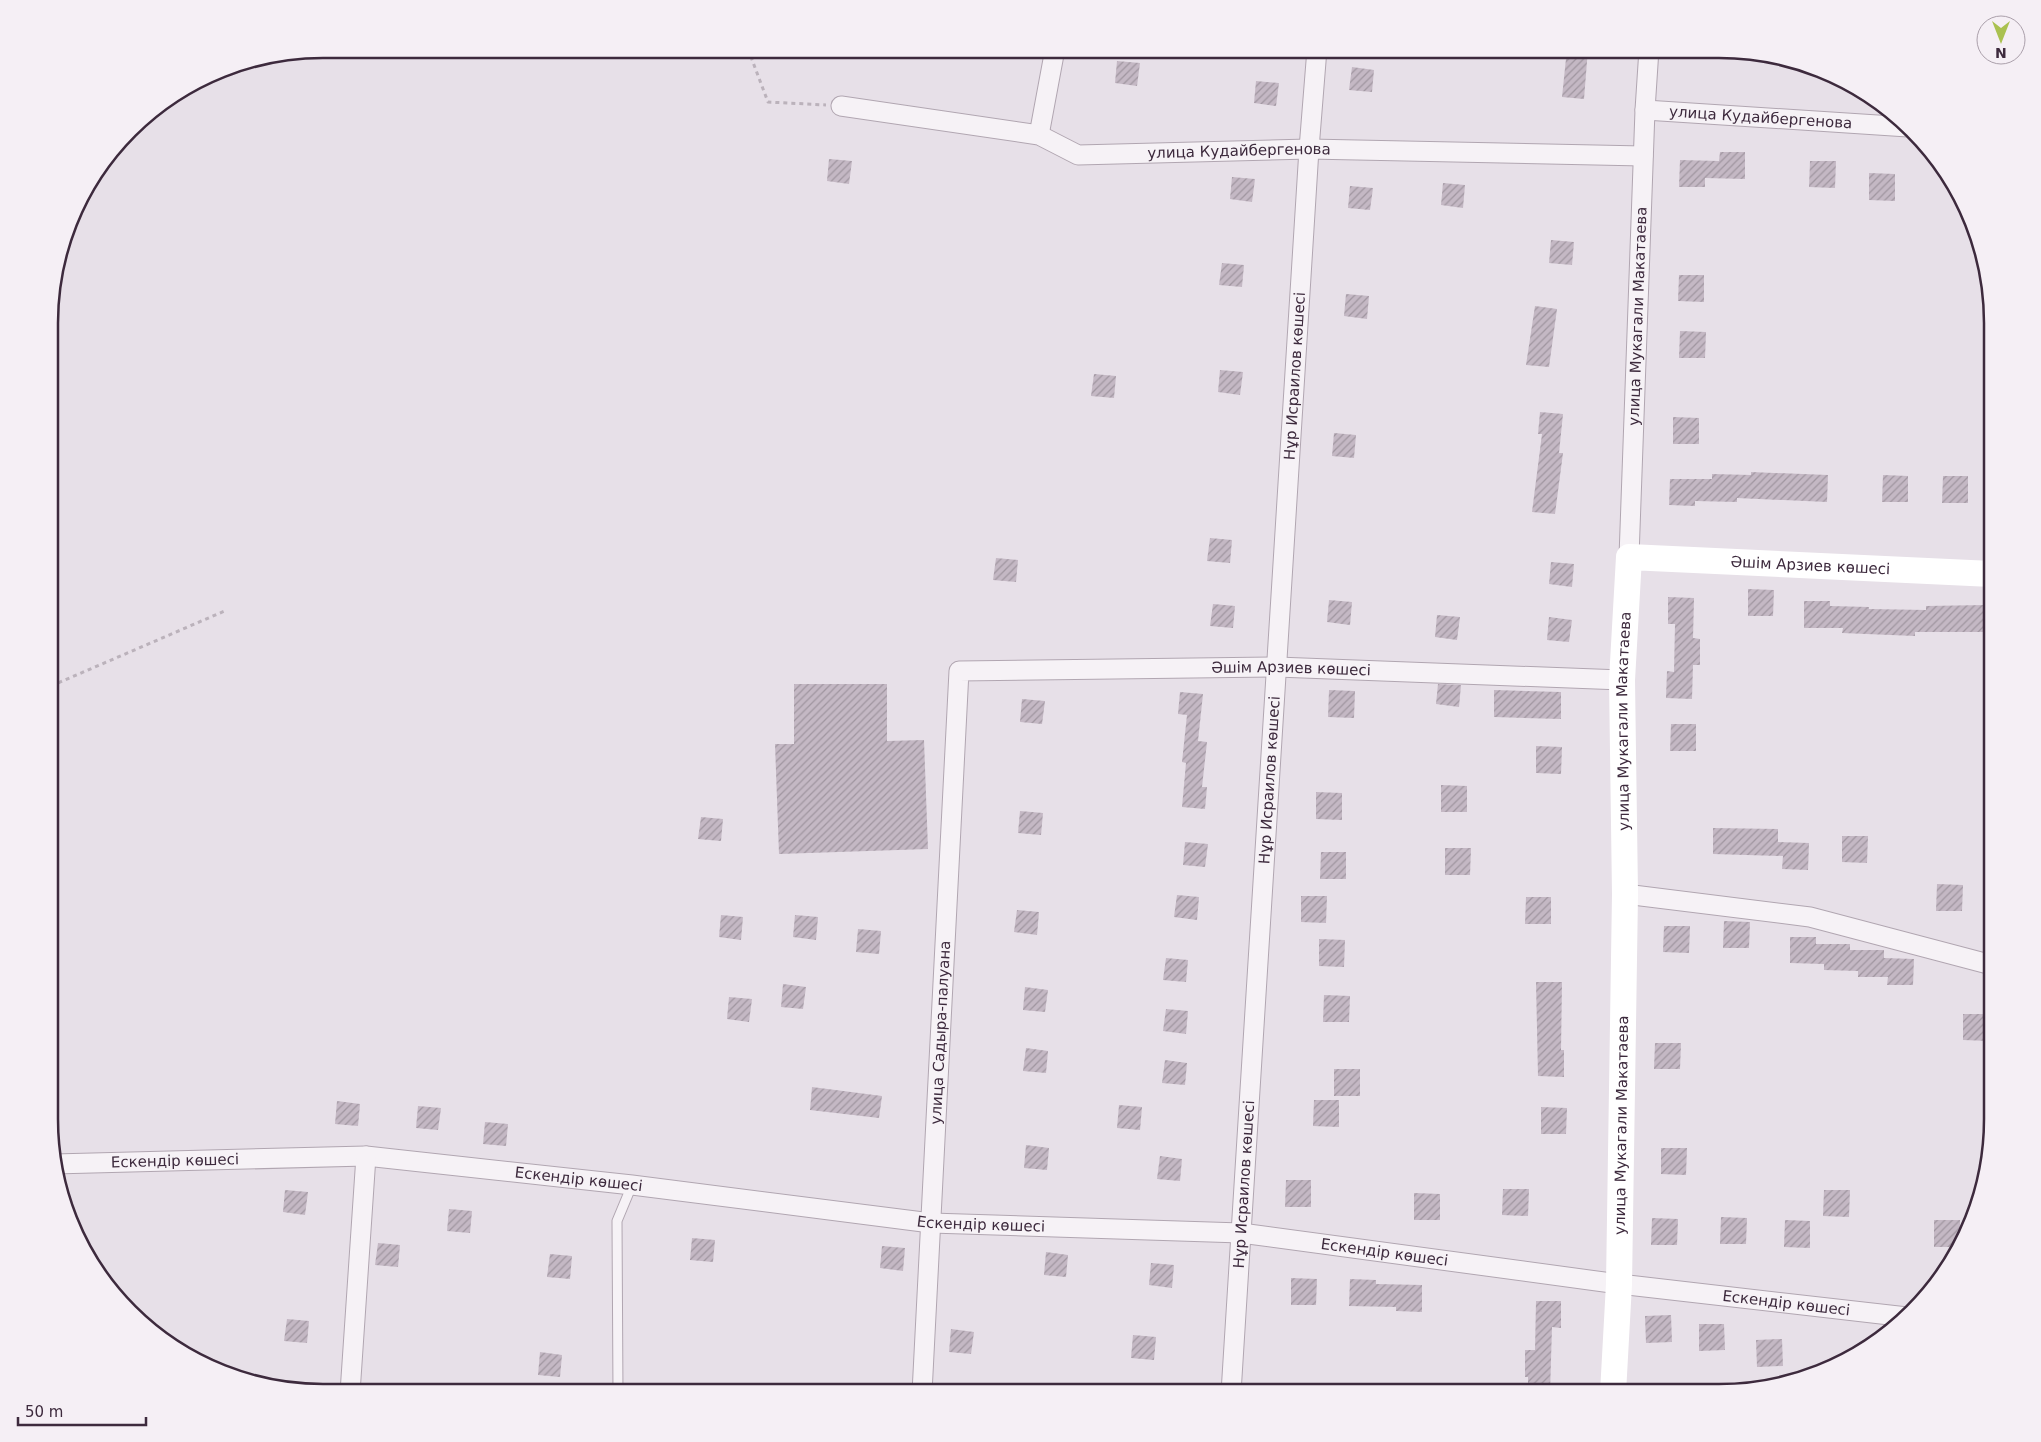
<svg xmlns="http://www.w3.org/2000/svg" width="2041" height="1442" font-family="'DejaVu Sans',sans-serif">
<defs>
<pattern id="building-hatch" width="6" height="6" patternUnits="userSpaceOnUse" patternTransform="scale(1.25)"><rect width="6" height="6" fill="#c4b8c4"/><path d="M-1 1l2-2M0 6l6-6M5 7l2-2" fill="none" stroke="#a096a0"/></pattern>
</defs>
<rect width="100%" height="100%" fill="#e7e0e8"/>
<path fill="url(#building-hatch)" d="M 1567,49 L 1588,49 L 1584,99 L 1562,97 Z
M 1117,61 L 1140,63 L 1137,86 L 1115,83 Z
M 1352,67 L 1374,70 L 1372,92 L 1349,90 Z
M 1256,81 L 1279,83 L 1276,106 L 1254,103 Z
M 1720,152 L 1745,152 L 1745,179 L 1705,178 L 1705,187 L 1679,187 L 1680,160 L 1719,161 Z
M 829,159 L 852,161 L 849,184 L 827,181 Z
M 1810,161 L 1836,161 L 1835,188 L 1809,187 Z
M 1869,173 L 1895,174 L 1895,201 L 1869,200 Z
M 1232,177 L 1255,179 L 1252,202 L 1230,199 Z
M 1443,183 L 1465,185 L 1463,208 L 1441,205 Z
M 1350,186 L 1373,188 L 1370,210 L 1348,208 Z
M 1551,240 L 1574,242 L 1572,265 L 1549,263 Z
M 1222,263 L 1244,265 L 1242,287 L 1219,285 Z
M 1679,275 L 1704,275 L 1704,302 L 1678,301 Z
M 1346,294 L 1369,296 L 1367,319 L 1344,316 Z
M 1535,306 L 1557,309 L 1549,367 L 1526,365 Z
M 1680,331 L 1706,332 L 1705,358 L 1679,358 Z
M 1220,370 L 1243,372 L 1240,395 L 1218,392 Z
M 1094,374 L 1116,376 L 1114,398 L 1091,396 Z
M 1540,412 L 1563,414 L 1559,453 L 1563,453 L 1555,514 L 1532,512 L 1542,434 L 1538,434 Z
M 1673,417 L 1699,418 L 1699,444 L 1673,444 Z
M 1334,433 L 1356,435 L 1354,458 L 1332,456 Z
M 1751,472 L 1828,475 L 1827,502 L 1737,498 L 1737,502 L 1695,501 L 1695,506 L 1669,505 L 1670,479 L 1712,479 L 1712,474 L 1751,475 Z
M 1883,475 L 1908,476 L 1908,502 L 1882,502 Z
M 1943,476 L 1968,476 L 1968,503 L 1942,503 Z
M 1210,538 L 1232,540 L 1230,563 L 1207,561 Z
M 996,558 L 1018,560 L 1016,582 L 993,580 Z
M 1551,562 L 1574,564 L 1572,587 L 1549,584 Z
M 1748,589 L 1774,590 L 1773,616 L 1748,616 Z
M 1668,597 L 1694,598 L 1693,638 L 1700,639 L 1700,665 L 1693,665 L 1692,699 L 1666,698 L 1667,671 L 1674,672 L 1675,624 L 1668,624 Z
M 1329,600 L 1352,602 L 1350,625 L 1327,622 Z
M 1804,601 L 1830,601 L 1830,606 L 1869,607 L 1869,609 L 1926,610 L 1926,606 L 1986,605 L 1986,632 L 1915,632 L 1915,636 L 1842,633 L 1843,628 L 1804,628 Z
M 1213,604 L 1235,606 L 1233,628 L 1210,626 Z
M 1437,615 L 1460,617 L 1457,640 L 1435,637 Z
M 1549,617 L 1572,620 L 1569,642 L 1547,640 Z
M 794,684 L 887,684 L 887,741 L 924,740 L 928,849 L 779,854 L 775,744 L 794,744 Z
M 1438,684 L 1461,685 L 1459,707 L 1436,704 Z
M 1329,690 L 1355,691 L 1354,718 L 1328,717 Z
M 1494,690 L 1561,692 L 1561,719 L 1494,717 Z
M 1180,692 L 1203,694 L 1198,741 L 1207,742 L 1202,787 L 1207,787 L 1205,809 L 1182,807 L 1186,763 L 1182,762 L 1187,715 L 1178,714 Z
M 1022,699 L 1045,701 L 1042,724 L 1020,722 Z
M 1671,724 L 1696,724 L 1696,751 L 1670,751 Z
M 1536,746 L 1562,747 L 1561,774 L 1536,773 Z
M 1441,785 L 1467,786 L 1467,812 L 1441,812 Z
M 1316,792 L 1342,793 L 1342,820 L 1316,819 Z
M 1020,811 L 1043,813 L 1041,835 L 1018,833 Z
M 701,817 L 723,819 L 721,841 L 698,839 Z
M 1713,828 L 1778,829 L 1778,842 L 1809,843 L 1808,870 L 1782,869 L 1783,856 L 1713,854 Z
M 1842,836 L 1868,836 L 1867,863 L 1842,862 Z
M 1185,842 L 1208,844 L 1205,867 L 1183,865 Z
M 1445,848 L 1471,848 L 1470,875 L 1445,875 Z
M 1321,852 L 1346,852 L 1346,879 L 1320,879 Z
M 1937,884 L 1963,885 L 1962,911 L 1936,911 Z
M 1177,895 L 1199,897 L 1197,920 L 1174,917 Z
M 1301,896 L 1327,896 L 1326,923 L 1301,922 Z
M 1526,897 L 1551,897 L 1551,924 L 1525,924 Z
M 1017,910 L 1039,912 L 1037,935 L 1014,932 Z
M 721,915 L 743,917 L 741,940 L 719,937 Z
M 795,915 L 818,917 L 816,940 L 793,937 Z
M 1724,921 L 1750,922 L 1749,948 L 1723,948 Z
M 1664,926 L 1690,926 L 1689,953 L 1663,952 Z
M 858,929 L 881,931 L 879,954 L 856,952 Z
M 1790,937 L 1816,937 L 1816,944 L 1850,944 L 1850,950 L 1884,950 L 1884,958 L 1914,959 L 1913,985 L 1887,985 L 1888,977 L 1858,977 L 1858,971 L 1824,970 L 1824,964 L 1790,963 Z
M 1319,939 L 1345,940 L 1344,967 L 1319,966 Z
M 1166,958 L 1188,960 L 1186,982 L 1163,980 Z
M 1536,982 L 1562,982 L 1561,1050 L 1564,1050 L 1564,1077 L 1538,1076 Z
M 783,984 L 806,987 L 803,1009 L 781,1007 Z
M 1025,987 L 1048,990 L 1045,1012 L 1023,1010 Z
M 1324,995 L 1350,996 L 1349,1022 L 1323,1022 Z
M 729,997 L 752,999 L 749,1022 L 727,1019 Z
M 1166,1009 L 1188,1011 L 1186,1034 L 1163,1031 Z
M 1963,1014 L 1989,1014 L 1989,1041 L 1963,1040 Z
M 1655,1043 L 1681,1043 L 1680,1069 L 1654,1069 Z
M 1026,1048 L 1048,1051 L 1046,1073 L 1023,1071 Z
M 1165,1060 L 1187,1063 L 1185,1085 L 1162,1083 Z
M 1334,1069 L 1360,1069 L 1360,1096 L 1334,1096 Z
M 812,1087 L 882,1096 L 879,1118 L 810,1110 Z
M 1314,1100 L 1339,1100 L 1339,1127 L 1313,1126 Z
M 337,1101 L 360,1104 L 358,1126 L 335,1124 Z
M 1119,1105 L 1142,1107 L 1140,1130 L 1117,1128 Z
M 418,1106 L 441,1108 L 438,1130 L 416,1128 Z
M 1541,1107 L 1567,1108 L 1566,1134 L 1541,1134 Z
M 485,1122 L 508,1124 L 506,1146 L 483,1144 Z
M 1026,1145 L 1049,1148 L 1047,1170 L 1024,1168 Z
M 1661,1148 L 1687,1148 L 1686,1175 L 1661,1174 Z
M 1160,1156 L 1182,1159 L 1180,1181 L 1157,1179 Z
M 1286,1180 L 1311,1180 L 1311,1207 L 1285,1207 Z
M 1503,1189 L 1529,1189 L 1528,1216 L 1502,1215 Z
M 285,1190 L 308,1192 L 305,1215 L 283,1212 Z
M 1824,1190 L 1850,1190 L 1849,1217 L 1823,1216 Z
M 1414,1193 L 1440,1194 L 1440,1220 L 1414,1220 Z
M 449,1209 L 472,1211 L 470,1233 L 447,1231 Z
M 1721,1217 L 1747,1218 L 1746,1244 L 1720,1244 Z
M 1652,1218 L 1678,1219 L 1677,1245 L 1651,1245 Z
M 1785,1220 L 1810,1221 L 1810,1248 L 1784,1247 Z
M 1934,1220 L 1960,1220 L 1960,1241 L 1956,1247 L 1934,1247 Z
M 692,1238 L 715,1240 L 713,1262 L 690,1260 Z
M 378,1243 L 400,1245 L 398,1267 L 375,1265 Z
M 882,1246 L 905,1248 L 903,1271 L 880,1268 Z
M 1046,1252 L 1068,1255 L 1066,1277 L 1044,1275 Z
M 550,1254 L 572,1256 L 570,1279 L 547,1277 Z
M 1151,1263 L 1174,1265 L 1172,1288 L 1149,1285 Z
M 1291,1278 L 1317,1279 L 1316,1305 L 1291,1305 Z
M 1350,1279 L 1376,1280 L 1376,1284 L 1422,1285 L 1422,1312 L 1396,1311 L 1396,1307 L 1349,1306 Z
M 1536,1301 L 1561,1301 L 1561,1328 L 1552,1327 L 1550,1393 L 1528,1393 L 1528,1377 L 1525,1377 L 1525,1350 L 1535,1350 Z
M 1671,1315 L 1672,1342 L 1646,1343 L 1645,1316 Z
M 287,1319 L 309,1321 L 307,1343 L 284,1341 Z
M 1699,1324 L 1724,1324 L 1725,1350 L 1699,1351 Z
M 951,1329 L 974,1332 L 971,1354 L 949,1352 Z
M 1133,1335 L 1156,1337 L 1154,1360 L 1131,1358 Z
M 1782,1339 L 1783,1366 L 1757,1367 L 1756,1340 Z
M 540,1352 L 562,1355 L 560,1377 L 538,1375 Z"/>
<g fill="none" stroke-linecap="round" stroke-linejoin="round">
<defs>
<path id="lane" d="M 618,1393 L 617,1221 L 632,1185"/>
<g id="street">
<path id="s1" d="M 841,106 L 1039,135 L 1078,155 L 1309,149 L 1643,156"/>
<path id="s2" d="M 1645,110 L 1908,127"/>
<path d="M 1039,135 L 1055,49"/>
<path id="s3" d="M 1629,557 L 1645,110 L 1649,49"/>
<path d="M 1625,894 L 1810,917 L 1992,965"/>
<path id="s4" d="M 54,1164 L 366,1156 L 632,1185 L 931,1223 L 1241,1233 L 1619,1284 L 1907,1317"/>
<path d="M 350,1393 L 366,1156"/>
<path id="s5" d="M 922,1393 L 959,671 L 1277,667 L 1622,680"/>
<path id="s6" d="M 1231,1393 L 1309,149 L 1317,49"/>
</g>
</defs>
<use href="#lane" stroke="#b1a6b1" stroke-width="11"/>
<use href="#street" stroke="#b1a6b1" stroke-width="21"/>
<path stroke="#bbb2bb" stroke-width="3" stroke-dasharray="4 4" stroke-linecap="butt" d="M 748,49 L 768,102 L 826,105
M 51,686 L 227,610"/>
<use href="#lane" stroke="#f6f2f6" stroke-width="9"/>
<use href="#street" stroke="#f6f2f6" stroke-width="19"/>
<path stroke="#fff" stroke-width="26" id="s7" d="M 1613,1393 L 1619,1284 L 1625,894 L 1622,680 L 1629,557 L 1992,574"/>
</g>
<g text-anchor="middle" stroke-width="4" stroke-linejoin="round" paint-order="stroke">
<g font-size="15" fill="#3d2a3d" stroke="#f5eff5">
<text dy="5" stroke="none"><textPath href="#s2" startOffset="116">улица Кудайбергенова</textPath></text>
<text dy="5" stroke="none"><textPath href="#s1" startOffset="405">улица Кудайбергенова</textPath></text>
<text dy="5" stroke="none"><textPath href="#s3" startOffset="241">улица Мукагали Макатаева</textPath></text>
<text dy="5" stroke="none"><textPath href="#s6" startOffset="1019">Нұр Исраилов көшесі</textPath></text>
<text dy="5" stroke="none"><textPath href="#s7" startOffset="1018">Әшім Арзиев көшесі</textPath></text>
<text dy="5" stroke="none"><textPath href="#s5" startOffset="1055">Әшім Арзиев көшесі</textPath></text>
<text dy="5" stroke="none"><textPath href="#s7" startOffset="672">улица Мукагали Макатаева</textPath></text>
<text dy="5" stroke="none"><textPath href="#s6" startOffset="614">Нұр Исраилов көшесі</textPath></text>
<text dy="5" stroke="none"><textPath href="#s5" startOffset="361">улица Садыра-палуана</textPath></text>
<text dy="5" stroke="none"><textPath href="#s7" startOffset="268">улица Мукагали Макатаева</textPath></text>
<text dy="5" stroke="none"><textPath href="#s4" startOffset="121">Ескендір көшесі</textPath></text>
<text dy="5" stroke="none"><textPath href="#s4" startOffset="526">Ескендір көшесі</textPath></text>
<text dy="5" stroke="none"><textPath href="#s6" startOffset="209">Нұр Исраилов көшесі</textPath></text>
<text dy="5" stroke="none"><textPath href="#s4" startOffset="931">Ескендір көшесі</textPath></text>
<text dy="5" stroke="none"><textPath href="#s4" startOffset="1336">Ескендір көшесі</textPath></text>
<text dy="5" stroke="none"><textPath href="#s4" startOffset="1741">Ескендір көшесі</textPath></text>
</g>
</g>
<path d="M0 0H2041V1442H0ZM323 58H1719A265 265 0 0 1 1984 323V1119A265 265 0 0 1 1719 1384H323A265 265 0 0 1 58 1119V323A265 265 0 0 1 323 58Z" fill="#f5eff5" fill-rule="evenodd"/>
<path fill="none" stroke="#3d2a3d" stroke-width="2.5" d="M323 58H1719A265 265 0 0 1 1984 323V1119A265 265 0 0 1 1719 1384H323A265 265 0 0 1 58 1119V323A265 265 0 0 1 323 58Z"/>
<g transform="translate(2001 40) rotate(180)"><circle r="24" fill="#f5eff5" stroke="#aba0ab"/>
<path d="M0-4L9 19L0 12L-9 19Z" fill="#aac150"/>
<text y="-8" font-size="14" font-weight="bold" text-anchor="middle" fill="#3d2a3d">N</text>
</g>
<path d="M18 1417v8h128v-8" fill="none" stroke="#3d2a3d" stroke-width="2.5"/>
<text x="25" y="1417" font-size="15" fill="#3d2a3d" stroke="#f5eff5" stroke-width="4" paint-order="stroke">50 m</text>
</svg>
